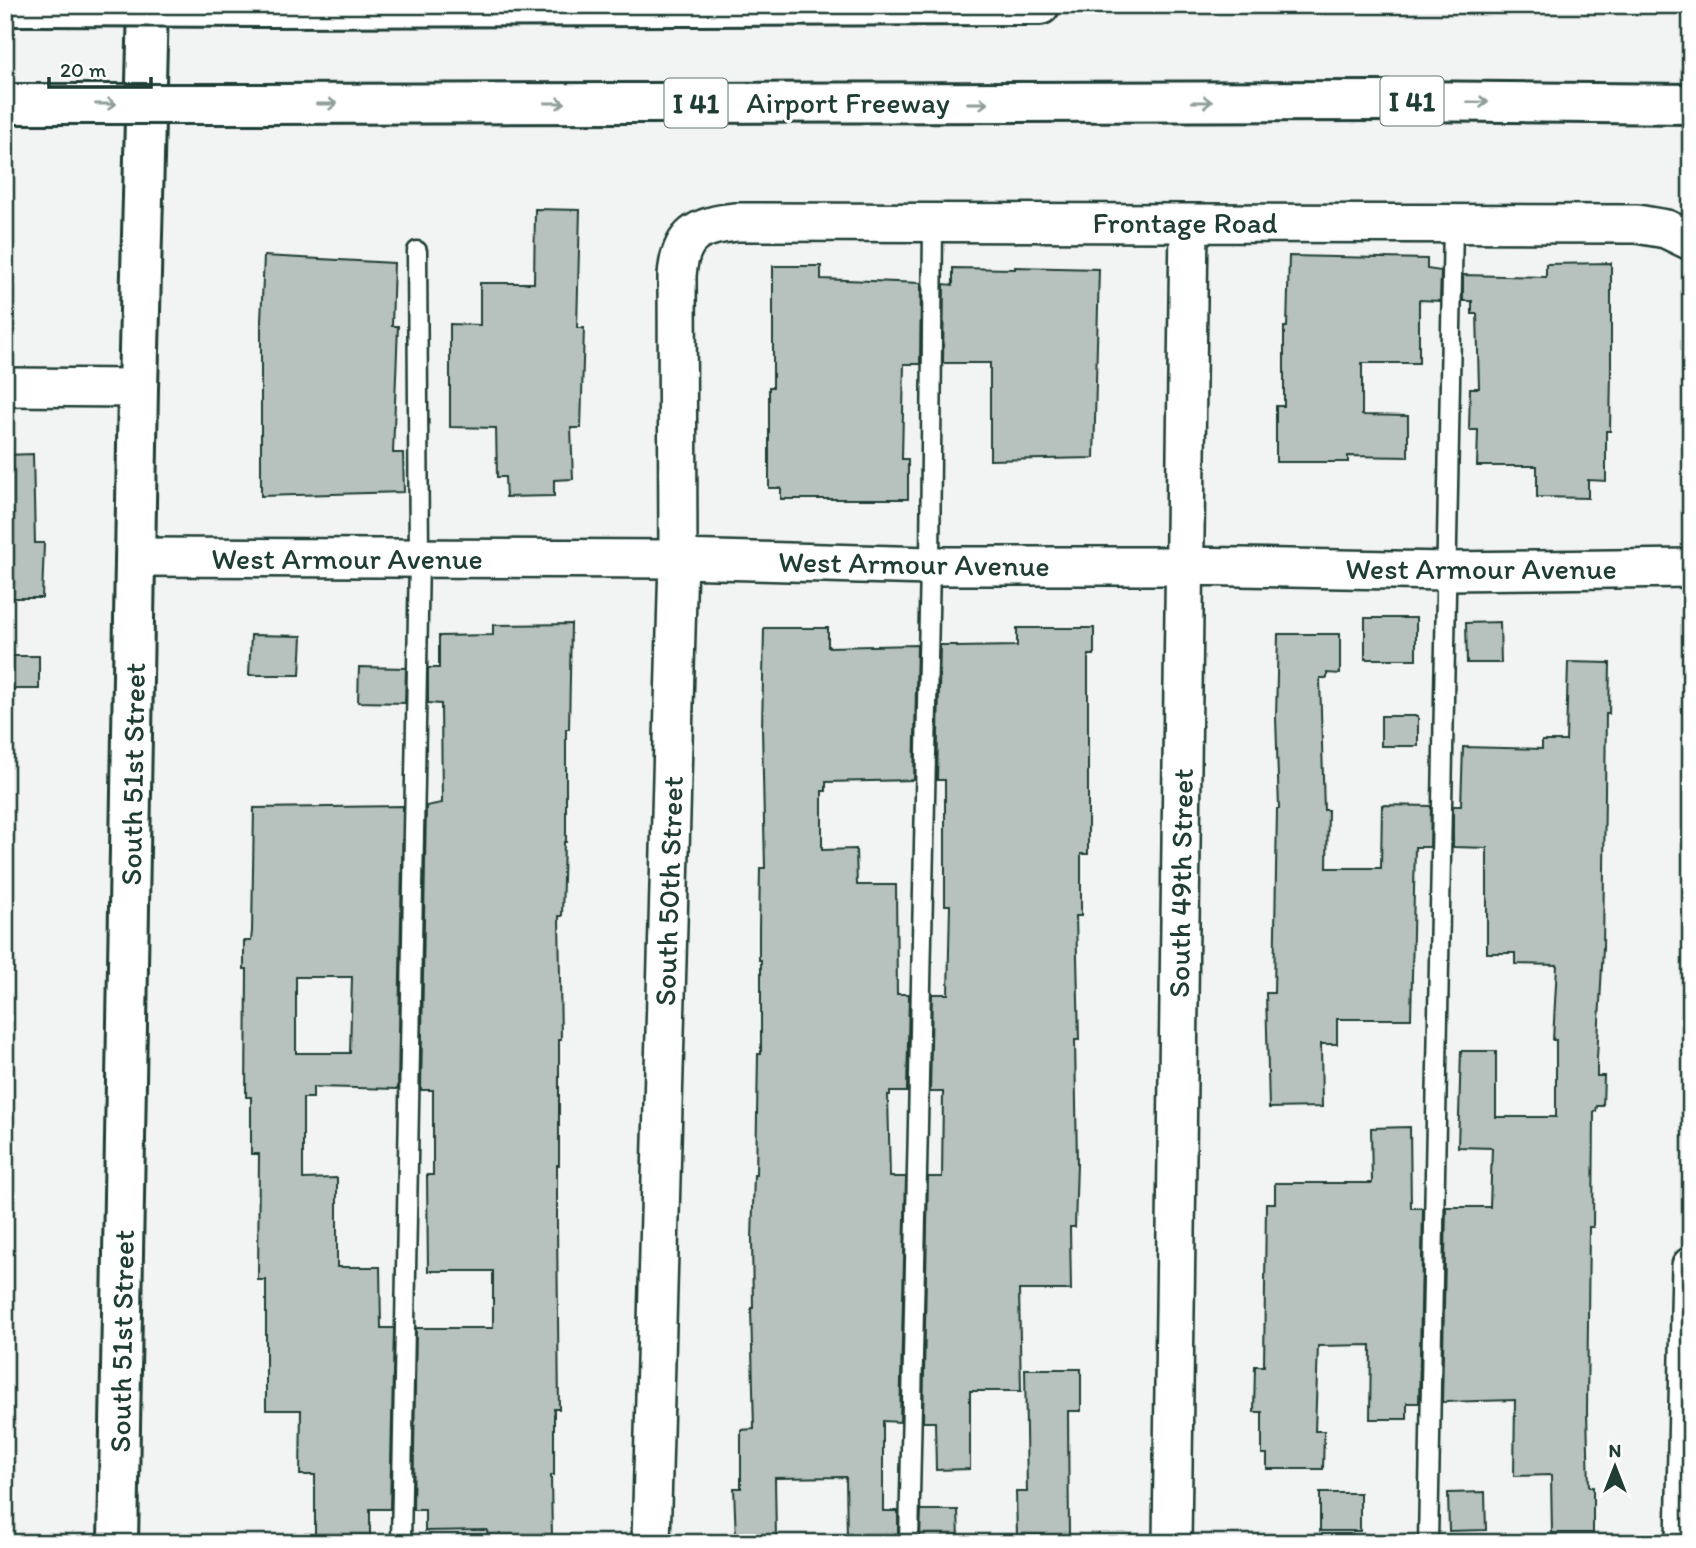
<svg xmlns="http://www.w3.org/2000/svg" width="1696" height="1548" font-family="Itim,sans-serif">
<rect width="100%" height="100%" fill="#f2f3f3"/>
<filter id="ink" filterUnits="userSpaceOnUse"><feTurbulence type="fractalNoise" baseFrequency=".0143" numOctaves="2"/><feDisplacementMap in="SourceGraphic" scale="14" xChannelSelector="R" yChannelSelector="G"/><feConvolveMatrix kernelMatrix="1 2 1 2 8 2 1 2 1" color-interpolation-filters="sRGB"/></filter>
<g filter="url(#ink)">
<path fill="#b7c1bd" stroke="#1f3d34" stroke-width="2" fill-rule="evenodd" d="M 535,209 L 580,210 L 577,328 L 584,328 L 581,428 L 571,428 L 573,479 L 554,480 L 554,496 L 506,497 L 505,477 L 497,477 L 496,428 L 450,427 L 450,324 L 480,325 L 480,283 L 534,283 Z
M 264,256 L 394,263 L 392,326 L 398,326 L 393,453 L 403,453 L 404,492 L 261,496 L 261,321 Z
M 1289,256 L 1427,259 L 1427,269 L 1441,271 L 1440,301 L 1419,300 L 1419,363 L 1362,363 L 1362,415 L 1408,416 L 1408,457 L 1348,456 L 1348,462 L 1276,462 L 1276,406 L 1284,406 L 1284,327 L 1287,327 Z
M 1611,263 L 1611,370 L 1610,431 L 1606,431 L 1606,481 L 1588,480 L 1588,498 L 1537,497 L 1537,466 L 1477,466 L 1478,430 L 1469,430 L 1470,388 L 1479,388 L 1477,314 L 1472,314 L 1472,301 L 1463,301 L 1463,275 L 1546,277 L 1546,264 Z
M 773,266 L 821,266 L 821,279 L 921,283 L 920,364 L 904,364 L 902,459 L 908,459 L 908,499 L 781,499 L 781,488 L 769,488 L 769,387 L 773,387 Z
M 1015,267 L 1099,269 L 1094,458 L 990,460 L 990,363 L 943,363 L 944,284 L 953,285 L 953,268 L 1015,269 Z
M 33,454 L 35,543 L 44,543 L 42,598 L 5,598 L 5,455 Z
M 1365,618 L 1416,618 L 1416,659 L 1365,659 Z
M 1500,622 L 1501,663 L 1467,663 L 1466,623 Z
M 571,624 L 569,729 L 566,729 L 566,842 L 564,842 L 562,916 L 559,916 L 561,1040 L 559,1040 L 559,1165 L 557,1165 L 557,1226 L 559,1409 L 554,1409 L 554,1475 L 551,1475 L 552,1538 L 488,1538 L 487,1530 L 425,1531 L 425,1510 L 413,1510 L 416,1328 L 493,1328 L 493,1271 L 428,1271 L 427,1175 L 433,1175 L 433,1090 L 421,1090 L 426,806 L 442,803 L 441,704 L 428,703 L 428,668 L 439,668 L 439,636 L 493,635 L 493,625 Z
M 764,628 L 828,628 L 828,647 L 917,645 L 914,780 L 826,782 L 826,791 L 822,791 L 822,850 L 856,849 L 857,885 L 896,885 L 897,994 L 909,994 L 907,1092 L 890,1092 L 890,1095 L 888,1095 L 890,1177 L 906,1177 L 900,1422 L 883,1421 L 883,1511 L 898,1511 L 898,1540 L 847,1540 L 846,1477 L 775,1478 L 776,1538 L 736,1539 L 734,1488 L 741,1488 L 741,1430 L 754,1429 L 751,1308 L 753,1308 L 752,1239 L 754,1175 L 756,1175 L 758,1054 L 761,1054 L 761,960 L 759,960 L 759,929 L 760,868 L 765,868 L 762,729 Z
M 1017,628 L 1094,628 L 1094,655 L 1088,655 L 1088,854 L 1081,854 L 1081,916 L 1076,916 L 1079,1040 L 1075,1040 L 1077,1164 L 1075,1227 L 1070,1227 L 1071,1290 L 1019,1290 L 1021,1391 L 970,1391 L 970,1469 L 936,1470 L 935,1422 L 923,1422 L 928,1177 L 942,1177 L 943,1092 L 930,1092 L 932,994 L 948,994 L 950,905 L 945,905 L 945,780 L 937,780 L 940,645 L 957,645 L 957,647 L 1017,646 Z
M 1278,634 L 1340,634 L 1340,674 L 1327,673 L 1327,678 L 1320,678 L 1324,810 L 1328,810 L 1327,868 L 1381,868 L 1382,805 L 1431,806 L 1430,847 L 1415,847 L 1411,1019 L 1337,1019 L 1337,1044 L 1321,1044 L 1322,1107 L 1269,1108 L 1266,993 L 1274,993 L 1277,809 L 1279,809 L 1276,717 Z
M 251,635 L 302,636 L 300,675 L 249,675 Z
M 5,656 L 39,656 L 39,689 L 5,689 Z
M 1568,662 L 1610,663 L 1609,714 L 1606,714 L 1603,948 L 1597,1058 L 1597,1076 L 1604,1076 L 1603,1106 L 1597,1106 L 1596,1111 L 1594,1111 L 1593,1227 L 1589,1227 L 1587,1412 L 1589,1487 L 1593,1487 L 1593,1533 L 1552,1533 L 1551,1475 L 1514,1476 L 1515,1400 L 1442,1402 L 1446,1207 L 1490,1207 L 1492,1148 L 1458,1147 L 1461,1051 L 1496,1051 L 1496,1117 L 1556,1117 L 1556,1040 L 1553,1040 L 1557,965 L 1515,964 L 1515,953 L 1487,953 L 1487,848 L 1453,847 L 1453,806 L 1461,806 L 1463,747 L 1542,749 L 1542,741 L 1566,741 Z
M 359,667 L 406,668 L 405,703 L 358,702 Z
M 1381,716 L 1418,716 L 1418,746 L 1381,746 Z
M 403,806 L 398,1089 L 313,1087 L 313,1098 L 303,1098 L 303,1179 L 337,1178 L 337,1267 L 380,1267 L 381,1328 L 394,1328 L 390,1509 L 370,1509 L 370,1541 L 315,1543 L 315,1475 L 300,1475 L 301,1410 L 266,1410 L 266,1280 L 258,1280 L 259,1154 L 251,1154 L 251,1097 L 246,1097 L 247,969 L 244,969 L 244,941 L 251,941 L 252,931 L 254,808 ZM 296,977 L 352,977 L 350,1053 L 296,1053 Z
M 1410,1127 L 1411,1208 L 1423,1208 L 1419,1403 L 1407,1403 L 1407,1419 L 1370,1419 L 1371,1345 L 1318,1346 L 1315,1431 L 1324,1431 L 1323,1469 L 1267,1469 L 1267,1454 L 1262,1454 L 1262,1412 L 1254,1412 L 1255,1366 L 1264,1366 L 1266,1203 L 1275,1203 L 1275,1183 L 1372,1183 L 1371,1128 Z
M 1025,1369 L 1081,1369 L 1081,1411 L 1068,1411 L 1069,1535 L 1017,1536 L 1016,1492 L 1027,1492 Z
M 1485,1492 L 1486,1530 L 1449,1531 L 1448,1493 Z
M 1320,1493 L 1360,1493 L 1360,1531 L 1320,1531 Z
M 921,1510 L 958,1510 L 959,1539 L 920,1539 Z"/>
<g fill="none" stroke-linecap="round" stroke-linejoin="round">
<defs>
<path id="lane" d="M 401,1543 L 419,559 L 417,251
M 909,1543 L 930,566 L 933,223
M 1428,1543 L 1453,224"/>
<path id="street" d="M 5,387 L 138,388
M 137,557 L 678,559 L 930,566 L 1185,566 L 1446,571 L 1691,568
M 651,1543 L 678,559 L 677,276 C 680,234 698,226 736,222 L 1637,224 L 1666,229 L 1691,241
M 1172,1543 L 1189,223
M 1685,1543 L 1691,1266"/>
<path id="secondary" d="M 118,1543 L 138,388 L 148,5"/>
<path id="highway" d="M 5,6 L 38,6
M 262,7 L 1040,5
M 5,104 L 38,104
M 259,104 L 1403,101 L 1691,104"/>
</defs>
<use href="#lane" stroke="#1f3d34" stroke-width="23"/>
<use href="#street" stroke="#1f3d34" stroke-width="42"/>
<use href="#secondary" stroke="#1f3d34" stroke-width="44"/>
<use href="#highway" stroke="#1f3d34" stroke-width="44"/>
<use href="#lane" stroke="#fff" stroke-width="18"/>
<use href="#street" stroke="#fff" stroke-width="37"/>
<use href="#secondary" stroke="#fff" stroke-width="38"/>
<use href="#highway" stroke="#fff" stroke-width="38"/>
<defs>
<path id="highway-bridge" d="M 38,6 L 262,7
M 38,104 L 259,104"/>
</defs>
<use href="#highway-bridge" stroke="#1f3d34" stroke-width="44" stroke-linecap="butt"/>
<use href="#highway-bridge" stroke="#fff" stroke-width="38"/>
</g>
<defs><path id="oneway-shaft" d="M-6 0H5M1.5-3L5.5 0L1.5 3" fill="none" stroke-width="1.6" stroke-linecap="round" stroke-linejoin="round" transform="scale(1.75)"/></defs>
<g stroke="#8f9e9a">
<use href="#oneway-shaft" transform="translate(1202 102)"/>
<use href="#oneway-shaft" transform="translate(1478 102) rotate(1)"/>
<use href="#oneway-shaft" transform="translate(555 103)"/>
<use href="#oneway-shaft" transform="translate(978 103)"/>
<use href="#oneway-shaft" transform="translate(106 104)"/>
<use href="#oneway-shaft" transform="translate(327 104)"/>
</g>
</g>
<g text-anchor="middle" stroke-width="6" stroke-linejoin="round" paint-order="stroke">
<g fill="#fff" stroke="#627771" stroke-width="2">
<rect x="1380.5" y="76.5" width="63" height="49" rx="5"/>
<rect x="664.5" y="78.5" width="63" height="49" rx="5"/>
</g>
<g font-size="28" font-weight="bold" fill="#1f3d34">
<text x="1412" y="111">I 41</text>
<text x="696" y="113">I 41</text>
</g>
<g font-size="30" fill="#1f3d34" stroke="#fff">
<text x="848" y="113">Airport Freeway</text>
<text x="1185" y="233">Frontage Road</text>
<text x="347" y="569">West Armour Avenue</text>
<text transform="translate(914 564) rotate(1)" y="10">West Armour Avenue</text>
<text x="1481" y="579">West Armour Avenue</text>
<text transform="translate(133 774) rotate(-89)" y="10">South 51st Street</text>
<text transform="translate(1181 883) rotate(-89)" y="10">South 49th Street</text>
<text transform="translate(669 891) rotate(-88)" y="10">South 50th Street</text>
<text transform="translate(122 1341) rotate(-89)" y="10">South 51st Street</text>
</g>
</g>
<rect width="1696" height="1548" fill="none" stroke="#fff" stroke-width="28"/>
<rect x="14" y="14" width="1668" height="1520" fill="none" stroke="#1f3d34" stroke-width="2.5" filter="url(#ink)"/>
<g transform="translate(1615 1467)" stroke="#ffffff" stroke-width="5" paint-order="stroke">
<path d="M0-5L12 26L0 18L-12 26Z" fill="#1f3d34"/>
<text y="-10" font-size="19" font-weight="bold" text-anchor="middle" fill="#1f3d34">N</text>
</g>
<path d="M49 77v10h102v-10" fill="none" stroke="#1f3d34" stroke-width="3.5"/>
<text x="60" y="77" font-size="21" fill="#1f3d34" stroke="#ffffff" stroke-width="5" paint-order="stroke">20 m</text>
</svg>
